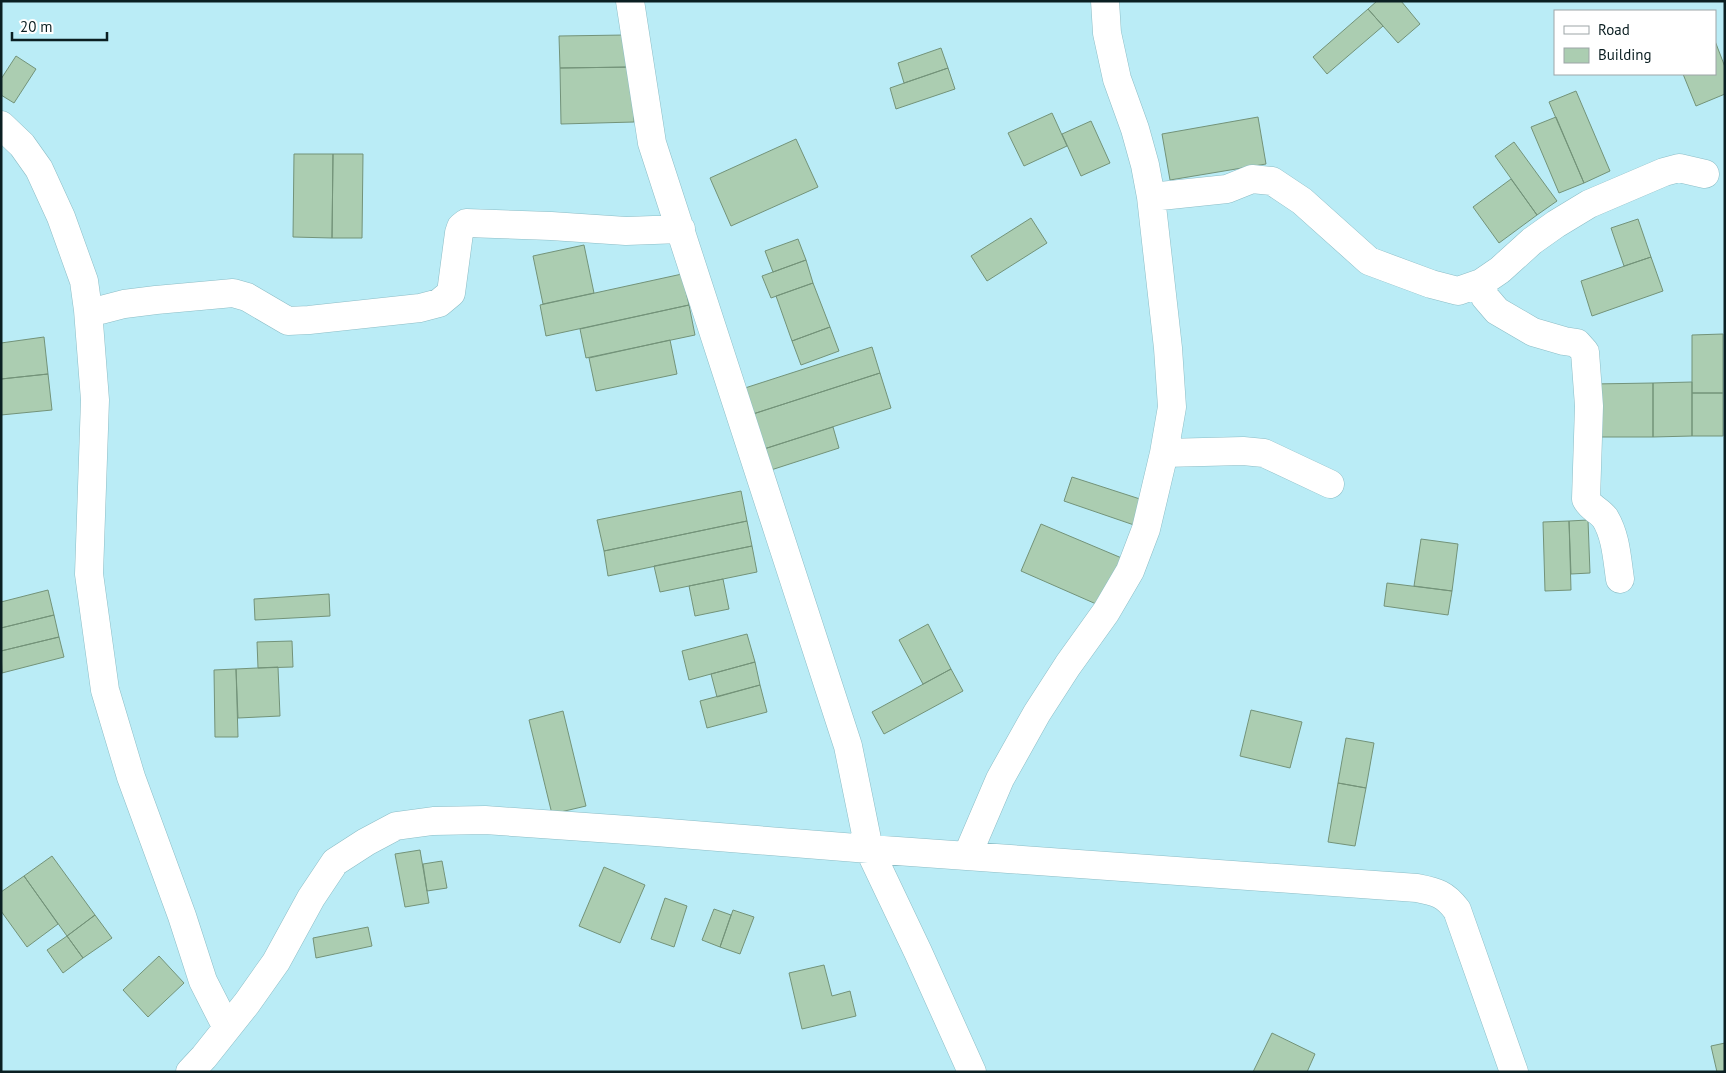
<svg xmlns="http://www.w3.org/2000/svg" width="1726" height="1073" font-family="'PT Sans',sans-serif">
<rect width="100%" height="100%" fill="#baecf6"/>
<path fill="#abcdb1" stroke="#739379" d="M 1377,1 L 1401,1 L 1420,24 L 1398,43 L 1368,9 Z
M 1368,9 L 1383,26 L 1327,74 L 1313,57 Z
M 625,35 L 633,67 L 560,68 L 559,36 Z
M 1715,41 L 1725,67 L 1725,94 L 1696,106 L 1683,74 L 1715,74 Z
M 941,48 L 948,68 L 904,83 L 898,63 Z
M 16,56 L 36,69 L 14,103 L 1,95 L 1,79 Z
M 633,67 L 634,122 L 561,124 L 560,68 Z
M 948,68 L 955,89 L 896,109 L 890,88 Z
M 1576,91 L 1610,171 L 1584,183 L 1549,102 Z
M 1052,113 L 1067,146 L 1024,166 L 1008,133 Z
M 1258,117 L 1266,164 L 1170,180 L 1162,134 Z
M 1556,117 L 1584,183 L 1559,193 L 1531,127 Z
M 1091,121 L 1110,163 L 1081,176 L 1062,134 Z
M 796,139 L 818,187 L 731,226 L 710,178 Z
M 1514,142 L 1557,201 L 1537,215 L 1495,156 Z
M 294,154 L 333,154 L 332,238 L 293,237 Z
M 333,154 L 363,154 L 362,238 L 332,238 Z
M 1511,179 L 1537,215 L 1499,243 L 1473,207 Z
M 1031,218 L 1047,243 L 987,281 L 971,256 Z
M 1638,219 L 1651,257 L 1624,266 L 1611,228 Z
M 798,239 L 806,260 L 773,272 L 765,251 Z
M 584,245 L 594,293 L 543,304 L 533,256 Z
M 1651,257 L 1663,291 L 1592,316 L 1581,281 Z
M 806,260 L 813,283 L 771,298 L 762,276 Z
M 682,274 L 689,305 L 546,336 L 540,305 Z
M 813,283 L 830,327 L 792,341 L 776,296 Z
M 689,305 L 695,335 L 586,358 L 580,329 Z
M 830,327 L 839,351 L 801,365 L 792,341 Z
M 1723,334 L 1723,393 L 1692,393 L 1692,335 Z
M 44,337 L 48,374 L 1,379 L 1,343 Z
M 670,340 L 677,374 L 596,391 L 589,358 Z
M 872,347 L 880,373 L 753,414 L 745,388 Z
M 880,373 L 891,408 L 764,449 L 753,414 Z
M 48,374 L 52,410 L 1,415 L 1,379 Z
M 1692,382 L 1692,436 L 1653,437 L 1653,383 Z
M 1653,383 L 1653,437 L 1593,437 L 1593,384 Z
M 1692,393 L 1723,393 L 1723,436 L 1692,436 Z
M 833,427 L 839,448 L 771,470 L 764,449 Z
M 1072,477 L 1143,500 L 1134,525 L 1064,501 Z
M 741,491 L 747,521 L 604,551 L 597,520 Z
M 1588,520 L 1590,573 L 1571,574 L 1569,521 Z
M 747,521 L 752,546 L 608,576 L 604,551 Z
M 1569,521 L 1571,590 L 1545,591 L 1543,522 Z
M 1041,524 L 1124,559 L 1103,607 L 1021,571 Z
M 1421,539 L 1458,544 L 1452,591 L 1414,586 Z
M 752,546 L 757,572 L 660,592 L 654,566 Z
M 723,579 L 729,609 L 695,616 L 689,586 Z
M 1387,583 L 1452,591 L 1448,615 L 1384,606 Z
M 48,590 L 54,615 L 1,628 L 1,602 Z
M 329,594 L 330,616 L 255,620 L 254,599 Z
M 54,615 L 59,637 L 1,651 L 1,628 Z
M 928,624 L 951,669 L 923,684 L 899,640 Z
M 747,634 L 755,662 L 689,680 L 682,651 Z
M 59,637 L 64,657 L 2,673 L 1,651 Z
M 292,641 L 293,667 L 258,668 L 257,642 Z
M 755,662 L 760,685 L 717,697 L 711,674 Z
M 278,667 L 280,716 L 238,718 L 236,669 Z
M 236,669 L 238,737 L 215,737 L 214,670 Z
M 951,669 L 963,691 L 884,734 L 872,712 Z
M 760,685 L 767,712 L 707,728 L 700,701 Z
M 1251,710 L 1302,722 L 1290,768 L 1240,756 Z
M 563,711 L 586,806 L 552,814 L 529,720 Z
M 1346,738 L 1374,743 L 1366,788 L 1338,783 Z
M 1338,783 L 1366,788 L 1355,846 L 1328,842 Z
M 420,850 L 429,903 L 405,907 L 395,854 Z
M 52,856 L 95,915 L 67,936 L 24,876 Z
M 442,861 L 447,888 L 427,891 L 423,864 Z
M 604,867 L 645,885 L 620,943 L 579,926 Z
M 24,876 L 58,924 L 27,947 L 1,911 L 1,892 Z
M 665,898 L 687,906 L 674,947 L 651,939 Z
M 714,909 L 731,915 L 720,947 L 702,940 Z
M 733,910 L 754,917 L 740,954 L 720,947 Z
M 95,915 L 112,938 L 83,958 L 67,936 Z
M 368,927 L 372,946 L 316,958 L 313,938 Z
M 67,936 L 83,958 L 63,973 L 47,950 Z
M 159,956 L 184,983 L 148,1017 L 123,990 Z
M 824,965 L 832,996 L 850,991 L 856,1016 L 802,1029 L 789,973 Z
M 1272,1033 L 1315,1054 L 1307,1072 L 1253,1072 Z
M 1725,1043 L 1725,1071 L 1717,1072 L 1711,1046 Z"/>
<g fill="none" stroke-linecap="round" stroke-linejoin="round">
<defs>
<path id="minor" d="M 630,1 L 652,143 L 848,746 L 869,849 L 918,952 L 972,1072
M 1105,1 L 1107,33 L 1117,79 L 1135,129 L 1145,165 L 1151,197
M 1,125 L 22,145 L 39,169 L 61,217 L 84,281 L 88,310 L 101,310 L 124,304 L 156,300 L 233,293 L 247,297 L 288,321 L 309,320 L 420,308 L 439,303 L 451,293 L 459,233 L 461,227 L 466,223 L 551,226 L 626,231 L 681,229
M 1481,283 L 1485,297 L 1497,311 L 1533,332 L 1564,341 L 1577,343 L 1585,352 L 1589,406 L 1586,499 C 1590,508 1599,510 1605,518 C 1616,536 1617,559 1620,579
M 88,310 L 95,400 L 89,574 L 105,690 L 131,777 L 182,916 L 203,981 L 227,1028
M 1164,453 L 1243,451 L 1264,453 L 1330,484
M 967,856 L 1000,779 L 1037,713 L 1068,665 L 1106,612 L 1130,571 L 1146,529 L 1164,453 L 1172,407 L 1168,348 L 1151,197 L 1227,189 L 1252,179 L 1272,181 L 1302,201 L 1369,261 L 1431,284 L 1458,291 L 1481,283 L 1500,270 L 1532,241 L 1556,224 L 1589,204 L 1664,172 L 1679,168 L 1705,174
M 190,1072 L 204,1057 L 247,1003 L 276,962 L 311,898 L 335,862 L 366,842 L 396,826 L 433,821 L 485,820 L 656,832 L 869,849 L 1417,888 C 1437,892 1445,894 1457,910 L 1514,1072"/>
</defs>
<use href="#minor" stroke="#8cbdc6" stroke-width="29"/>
<use href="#minor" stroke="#fff" stroke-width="28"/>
</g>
<rect width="1726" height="1073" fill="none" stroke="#0b1f22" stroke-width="5"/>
<rect x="1554" y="10" width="162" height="65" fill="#ffffff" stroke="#9da5a7"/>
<rect x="1564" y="26" width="25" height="8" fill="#ffffff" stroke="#9da5a7"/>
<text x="1598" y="35" font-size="15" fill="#0b1f22">Road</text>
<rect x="1564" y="48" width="25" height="15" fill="#abcdb1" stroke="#9da5a7"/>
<text x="1598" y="60" font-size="15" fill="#0b1f22">Building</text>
<path d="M12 32v8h95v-8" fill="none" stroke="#0b1f22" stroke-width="2.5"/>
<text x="20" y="32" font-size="15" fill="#0b1f22" stroke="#ffffff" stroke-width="4" paint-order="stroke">20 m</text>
</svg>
